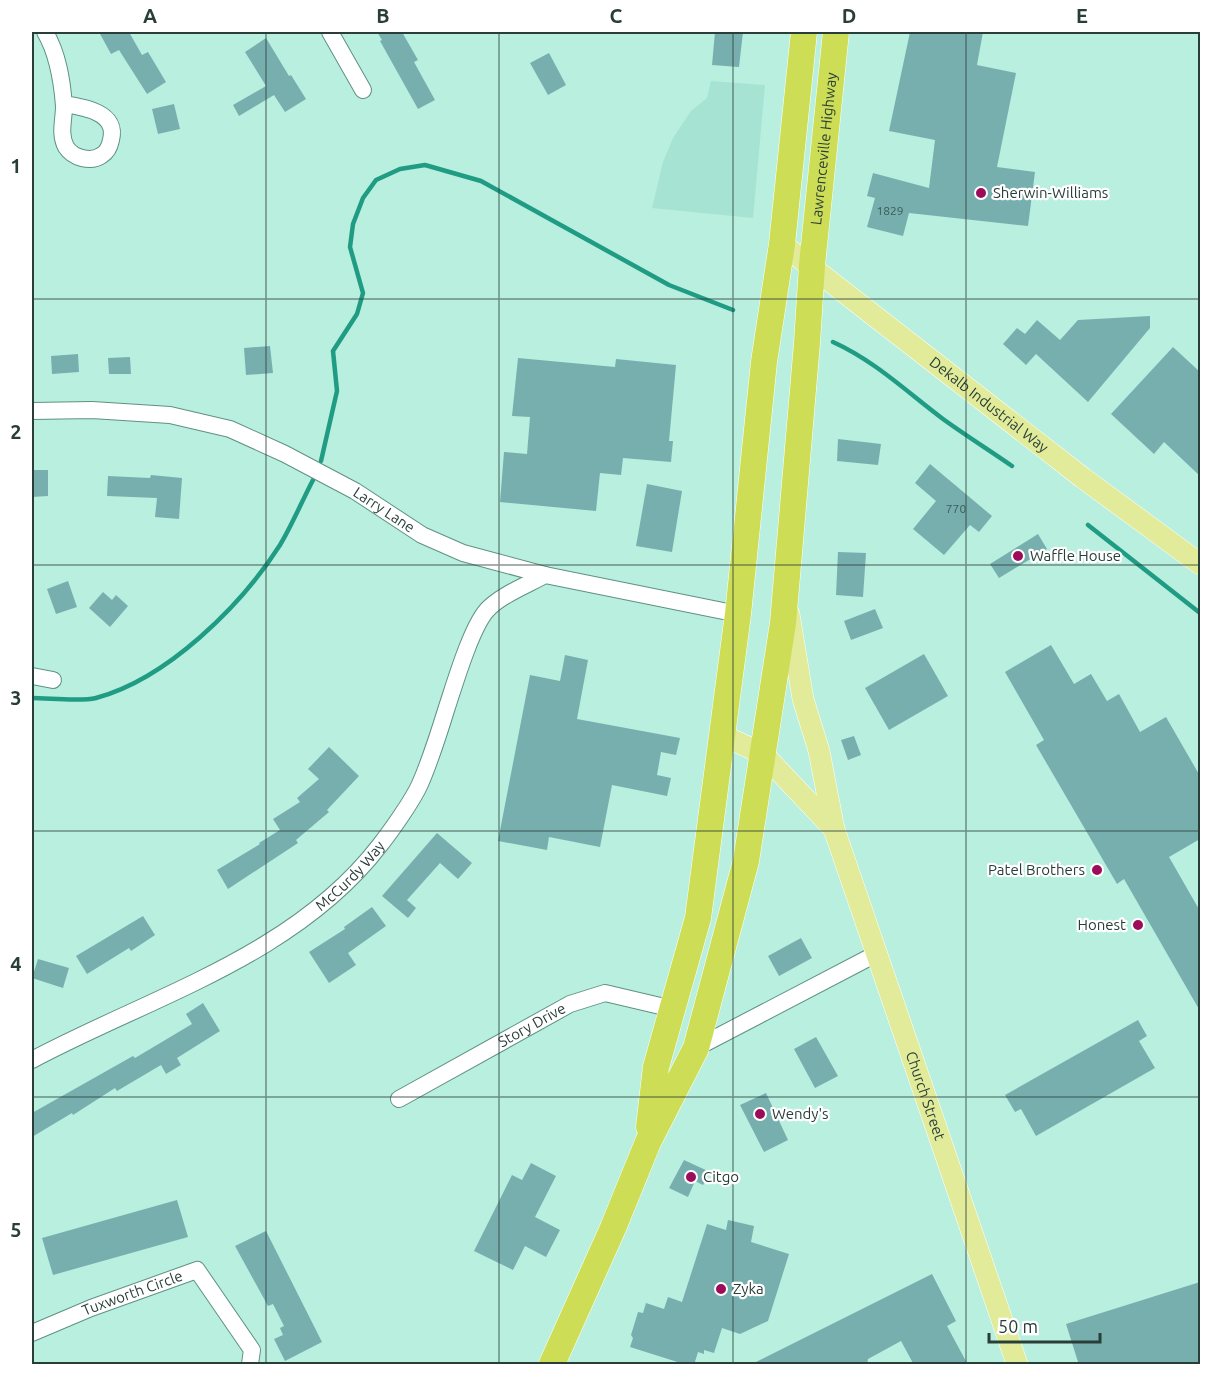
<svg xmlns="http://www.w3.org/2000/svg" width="1232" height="1396" font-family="Ubuntu,sans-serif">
<rect width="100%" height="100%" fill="#b9efdf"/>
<path fill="#a6e3d2" d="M 711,81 L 765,85 L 753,218 L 652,208 L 663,162 L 673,138 L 691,111 L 707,98 Z"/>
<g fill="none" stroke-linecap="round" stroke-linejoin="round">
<path stroke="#219c84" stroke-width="4.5" d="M 833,342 C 875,361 907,392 943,419 C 965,435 989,450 1012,466
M 321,461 L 337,391 L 333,351 L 357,314 L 363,293 L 350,247 L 353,224 L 363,198 L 376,180 L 400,169 L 425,165 L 481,181 L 669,285 L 733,310
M 1088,525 L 1200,613
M 32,698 C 49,698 80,702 96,698 C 167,679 241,606 280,545 C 292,525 302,501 313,480"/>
</g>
<path fill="#77afaf" d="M 99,32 L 129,32 L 142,55 L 148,52 L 166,82 L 147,94 L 119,50 L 111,54 Z
M 377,32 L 402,32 L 418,60 L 414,62 L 435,100 L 418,109 L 380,41 L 382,40 Z
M 715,32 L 743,32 L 739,67 L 712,65 Z
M 910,32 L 983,32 L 977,65 L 1016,73 L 997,167 L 1035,172 L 1028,226 L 909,213 L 903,236 L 867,227 L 875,198 L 867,196 L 873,173 L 929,188 L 935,140 L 889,131 Z
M 266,38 L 289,76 L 291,75 L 306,99 L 285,112 L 274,95 L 239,116 L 233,105 L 266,86 L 245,52 Z
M 549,53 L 566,85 L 548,95 L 530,63 Z
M 174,104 L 180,129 L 158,134 L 152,109 Z
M 1150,316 L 1150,328 L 1088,402 L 1036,354 L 1026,365 L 1003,344 L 1017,328 L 1025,334 L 1037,320 L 1060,340 L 1078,320 Z
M 270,346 L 273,373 L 246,375 L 244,348 Z
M 1173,347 L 1200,372 L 1200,476 L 1164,442 L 1154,454 L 1111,414 Z
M 78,354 L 79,372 L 52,374 L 51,356 Z
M 130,357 L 131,374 L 109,374 L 108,358 Z
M 518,358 L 615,367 L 616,359 L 676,365 L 669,441 L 673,441 L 671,462 L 623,458 L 621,475 L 600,473 L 596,511 L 500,502 L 504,452 L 527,454 L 530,417 L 512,416 Z
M 838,439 L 881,444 L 878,465 L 837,461 Z
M 930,464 L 992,516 L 979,532 L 970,525 L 944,555 L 913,529 L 936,501 L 915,483 Z
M 32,470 L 48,470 L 48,496 L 32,497 Z
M 151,475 L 182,478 L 179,519 L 155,517 L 157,498 L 107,496 L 108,476 L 150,478 Z
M 647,484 L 682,491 L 672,552 L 636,546 Z
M 1038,534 L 1047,549 L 999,578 L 990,564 Z
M 838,552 L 866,553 L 863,597 L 836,595 Z
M 68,581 L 77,607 L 56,614 L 47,589 Z
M 103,592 L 112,600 L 116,595 L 128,606 L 110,627 L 89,608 Z
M 875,609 L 883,628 L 851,640 L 844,621 Z
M 1051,645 L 1074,684 L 1091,674 L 1107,701 L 1119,694 L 1140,732 L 1166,717 L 1200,776 L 1200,839 L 1169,857 L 1200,911 L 1200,1011 L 1124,879 L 1117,884 L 1036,745 L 1044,740 L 1005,672 Z
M 924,654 L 948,696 L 889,730 L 865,688 Z
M 565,655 L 588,660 L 577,719 L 680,738 L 676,755 L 661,752 L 657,775 L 671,778 L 667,796 L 612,785 L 600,847 L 549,837 L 547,850 L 498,841 L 530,675 L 560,681 Z
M 854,736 L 861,755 L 848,760 L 841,740 Z
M 329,747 L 359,776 L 327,810 L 329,812 L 296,840 L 298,843 L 228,889 L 217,870 L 260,844 L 259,843 L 280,830 L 273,819 L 300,802 L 297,798 L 319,779 L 308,769 Z
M 437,833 L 472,863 L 458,879 L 440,863 L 407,900 L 416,908 L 408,918 L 382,896 Z
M 372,907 L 386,926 L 348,953 L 356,965 L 329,983 L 309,952 L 345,929 L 344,927 Z
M 143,916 L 155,935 L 131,951 L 129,948 L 87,974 L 76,956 Z
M 801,938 L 812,958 L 779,976 L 768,956 Z
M 38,959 L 69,968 L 63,988 L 32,978 Z
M 203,1003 L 220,1031 L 177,1058 L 181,1065 L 166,1074 L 161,1065 L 117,1091 L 115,1088 L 73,1115 L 72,1113 L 32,1137 L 32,1113 L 133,1056 L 135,1058 L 192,1024 L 186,1014 Z
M 1138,1020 L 1147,1036 L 1139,1041 L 1155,1068 L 1036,1136 L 1021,1109 L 1015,1112 L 1005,1095 Z
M 816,1037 L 838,1076 L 815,1088 L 794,1049 Z
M 766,1093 L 788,1140 L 764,1152 L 740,1105 Z
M 684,1160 L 710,1172 L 703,1185 L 695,1181 L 688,1197 L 669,1188 Z
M 531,1163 L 556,1176 L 535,1217 L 560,1230 L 546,1257 L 525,1246 L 513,1270 L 474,1251 L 512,1175 L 522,1180 Z
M 177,1200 L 188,1237 L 53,1275 L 42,1238 Z
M 728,1220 L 754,1226 L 751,1242 L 789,1254 L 768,1321 L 740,1334 L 722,1328 L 714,1353 L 704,1350 L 704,1354 L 698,1352 L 694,1365 L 687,1365 L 630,1347 L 633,1338 L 631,1335 L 638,1312 L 643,1313 L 646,1303 L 664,1309 L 668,1297 L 682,1302 L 707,1224 L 726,1230 Z
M 266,1231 L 322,1342 L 285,1361 L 274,1339 L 283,1335 L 280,1328 L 284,1326 L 273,1304 L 268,1306 L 235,1246 Z
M 932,1274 L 956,1321 L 947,1326 L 968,1365 L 914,1365 L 901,1341 L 868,1359 L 867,1365 L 750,1365 Z
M 1200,1282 L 1200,1365 L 1079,1365 L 1066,1324 Z"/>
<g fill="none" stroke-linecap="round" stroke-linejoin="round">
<defs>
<g id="minor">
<path d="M 45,32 C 58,54 62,80 64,106 C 64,120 59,134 66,147 C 73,158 91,163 102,155 C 107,152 110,145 111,140 C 118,112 83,107 64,104"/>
<path d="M 330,32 L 363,90"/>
<path id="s1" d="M 32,411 L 92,410 L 170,415 L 230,429 L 285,454 L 355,491 L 422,535 L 463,553 L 545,575 L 738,614"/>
<path d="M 32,676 L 53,680"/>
<path d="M 696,1048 L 876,954"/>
<path id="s2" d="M 32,1060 C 150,997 295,956 380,845 C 391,831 413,800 420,784 C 431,759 439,733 447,707 C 455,683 471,628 487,610 C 501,595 527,585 545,575"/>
<path id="s3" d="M 399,1099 L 570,1004 L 605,993 L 673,1009"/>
<path id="s4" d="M 32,1333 L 91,1308 L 197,1270 L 252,1350 L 250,1364"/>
</g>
<g id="major">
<path id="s5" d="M 782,244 L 1083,478 L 1200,564"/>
<path id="s6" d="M 789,614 L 803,699 L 819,751 L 834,829 L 1017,1364"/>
<path d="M 722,735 L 763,754 L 834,829"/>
</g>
<g id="highway">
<path d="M 649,1127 L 656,1067 L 698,918 L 738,614 L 764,362 L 782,244 L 804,32"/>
<path id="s7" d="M 552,1364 L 613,1228 L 648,1142 L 696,1048 L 746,861 L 783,623 L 807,343 L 812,265 L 836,32"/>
</g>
</defs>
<use href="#minor" stroke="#5f9184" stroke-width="18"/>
<use href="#major" stroke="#fff" stroke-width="22"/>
<use href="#highway" stroke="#fff" stroke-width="27"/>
<use href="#minor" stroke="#fff" stroke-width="16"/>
<use href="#major" stroke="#e1eb99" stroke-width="21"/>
<use href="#highway" stroke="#cddd55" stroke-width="26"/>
</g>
<path fill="none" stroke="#293e38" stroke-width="1.5" stroke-opacity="0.55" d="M 266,32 L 266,1364M 499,32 L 499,1364M 733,32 L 733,1364M 966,32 L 966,1364M 32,299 L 1200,299M 32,565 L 1200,565M 32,831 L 1200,831M 32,1097 L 1200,1097"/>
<g fill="#9c0c5b" stroke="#fff" stroke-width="2">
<circle cx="981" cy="193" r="6"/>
<circle cx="1018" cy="556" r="6"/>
<circle cx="1097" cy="870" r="6"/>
<circle cx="1138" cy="925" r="6"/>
<circle cx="760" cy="1114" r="6"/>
<circle cx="691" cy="1177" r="6"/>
<circle cx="721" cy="1289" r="6"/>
</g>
<g text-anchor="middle" stroke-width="4.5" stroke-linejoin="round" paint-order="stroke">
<g font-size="12" fill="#3c5a56">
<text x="890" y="215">1829</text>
<text x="956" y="513">770</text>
</g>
<g font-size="15" fill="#293e38" stroke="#fff">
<text dy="5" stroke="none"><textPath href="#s7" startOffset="1258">Lawrenceville Highway</textPath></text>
<text dy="5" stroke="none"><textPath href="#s5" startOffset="262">Dekalb Industrial Way</textPath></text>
<text dy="5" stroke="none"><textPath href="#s1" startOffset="374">Larry Lane</textPath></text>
<text dy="5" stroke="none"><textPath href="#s2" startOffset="370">McCurdy Way</textPath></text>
<text dy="5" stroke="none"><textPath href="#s3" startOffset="152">Story Drive</textPath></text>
<text dy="5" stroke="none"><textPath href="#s6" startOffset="502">Church Street</textPath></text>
<text dy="5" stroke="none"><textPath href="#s4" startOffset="108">Tuxworth Circle</textPath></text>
</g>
<g font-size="15" fill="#293e38" stroke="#fff" text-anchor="start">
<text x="993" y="198">Sherwin-Williams</text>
<text x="1030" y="561">Waffle House</text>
<text x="1085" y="875" text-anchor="end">Patel Brothers</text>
<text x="1126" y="930" text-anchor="end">Honest</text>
<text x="772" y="1119">Wendy's</text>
<text x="703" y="1182">Citgo</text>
<text x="733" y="1294">Zyka</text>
</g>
</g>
<rect width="1232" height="1396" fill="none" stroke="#ffffff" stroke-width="66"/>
<path d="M989 1333v9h111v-9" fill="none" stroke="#293e38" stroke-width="3"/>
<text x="998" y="1333" font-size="18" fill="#293e38" stroke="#ffffff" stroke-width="4.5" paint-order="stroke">50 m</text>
<rect x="33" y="33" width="1166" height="1330" fill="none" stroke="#293e38" stroke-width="2"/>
<g font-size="20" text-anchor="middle" font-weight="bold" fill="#293e38">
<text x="150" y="23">A</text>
<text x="383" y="23">B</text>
<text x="616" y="23">C</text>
<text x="849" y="23">D</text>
<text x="1082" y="23">E</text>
<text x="16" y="173">1</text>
<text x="16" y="439">2</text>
<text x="16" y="705">3</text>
<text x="16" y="971">4</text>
<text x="16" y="1237">5</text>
</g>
</svg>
